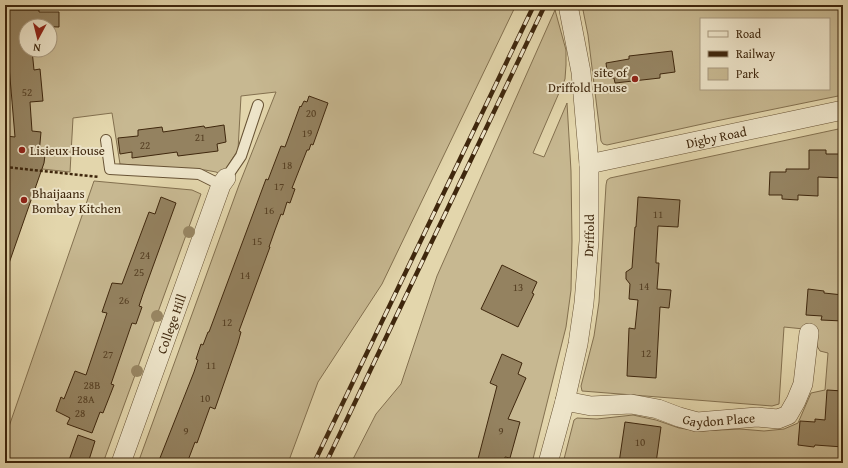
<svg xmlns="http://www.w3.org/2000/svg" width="848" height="468" font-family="'Gentium Book Plus',serif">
<rect width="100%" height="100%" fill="#e3d6ac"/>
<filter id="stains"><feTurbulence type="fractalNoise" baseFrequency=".005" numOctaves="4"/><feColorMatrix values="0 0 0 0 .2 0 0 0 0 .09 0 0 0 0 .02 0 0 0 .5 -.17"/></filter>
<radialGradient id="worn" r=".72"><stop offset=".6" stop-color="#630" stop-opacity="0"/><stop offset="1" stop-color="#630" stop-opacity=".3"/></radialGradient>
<path fill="#c7b891" stroke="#83704f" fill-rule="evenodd" d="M 5,5 L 516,5 L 382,284 L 318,382 L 288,463 L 138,463 L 239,185 L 276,92 L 241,96 L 238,150 L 222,175 L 216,172 L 205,170 L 120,164 L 112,113 L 73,118 L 70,172 L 5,165 ZM 26,26 L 50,26 L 50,50 L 26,50 Z
M 582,5 L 843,5 L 843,95 L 716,121 L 607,145 L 603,144 L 601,141 L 588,35 ZM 701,19 L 829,19 L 829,89 L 701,89 Z
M 555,10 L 566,50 L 566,65 L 565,79 L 533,153 L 544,157 L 567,103 L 571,171 L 572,241 L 571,290 L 566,327 L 532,463 L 351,463 L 376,414 L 401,384 L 437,276 Z
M 843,128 L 843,463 L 563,463 L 574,420 L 577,418 L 597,419 L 633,415 L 656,420 L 679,428 L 700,431 L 740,429 L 764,431 L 784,429 L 798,423 L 811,393 L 825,390 L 828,353 L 820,351 L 817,346 L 817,331 L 814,330 L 784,327 L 779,404 L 772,406 L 582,391 L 581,386 L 594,336 L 599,302 L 606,185 L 607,180 L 610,178 Z
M 94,181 L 192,190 L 201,194 L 103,463 L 5,463 L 5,438 Z"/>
<path fill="#948260" stroke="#3f270d" d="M 8,10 L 39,10 L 39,12 L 59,12 L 59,27 L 26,26 L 26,50 L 32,50 L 34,70 L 40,69 L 43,101 L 30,102 L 32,131 L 41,132 L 39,154 L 45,155 L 44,163 L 7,269 L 5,268 L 5,145 L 6,136 L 15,137 L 8,54 Z
M 672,51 L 675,72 L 660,74 L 660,78 L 615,83 L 614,78 L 608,78 L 606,63 L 629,59 L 629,56 Z
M 309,96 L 328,103 L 313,145 L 311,144 L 309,150 L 307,150 L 292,188 L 295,189 L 290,203 L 287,202 L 283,215 L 281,214 L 275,230 L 269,247 L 270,247 L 239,331 L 241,332 L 238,343 L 215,409 L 210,407 L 197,443 L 195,442 L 187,463 L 158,463 L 194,372 L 198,360 L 196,359 L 201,344 L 203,345 L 208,332 L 209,332 L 266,179 L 268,180 L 281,146 L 285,147 L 300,106 L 301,107 L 304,101 L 307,102 Z
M 224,125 L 226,142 L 217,144 L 218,151 L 178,156 L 177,152 L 132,158 L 132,152 L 120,154 L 118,138 L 138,136 L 138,130 L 162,127 L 163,132 L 204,126 L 205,128 Z
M 809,150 L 826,150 L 826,154 L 843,154 L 843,178 L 818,177 L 818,196 L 798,195 L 798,200 L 782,199 L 782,195 L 769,195 L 770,172 L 786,172 L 786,169 L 809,169 Z
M 161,197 L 176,203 L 143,294 L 139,306 L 142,307 L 136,324 L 132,323 L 111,384 L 114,385 L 103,413 L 100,412 L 92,433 L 67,424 L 70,418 L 56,411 L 61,397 L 64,399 L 75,371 L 86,375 L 107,313 L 102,312 L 112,283 L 122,284 L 149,212 L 155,214 Z
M 638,197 L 680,200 L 678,227 L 658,226 L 656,259 L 656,263 L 659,263 L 657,289 L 671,290 L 669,308 L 660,307 L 656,378 L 627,376 L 629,328 L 635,329 L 638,300 L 629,299 L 630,284 L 626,279 L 626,272 L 632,268 L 635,227 L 636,227 Z
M 502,265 L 537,282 L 532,293 L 534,294 L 518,327 L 481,309 Z
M 808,289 L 824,291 L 824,293 L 843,295 L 843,321 L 821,320 L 822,316 L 806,315 Z
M 502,354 L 522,363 L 518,374 L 526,378 L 508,419 L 520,422 L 510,458 L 505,457 L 503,463 L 477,463 L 497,386 L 490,383 Z
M 827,390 L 843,391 L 843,447 L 815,445 L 814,447 L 798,445 L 800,421 L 815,422 L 815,419 L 825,420 Z
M 625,422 L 661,427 L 656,463 L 619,463 Z
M 78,435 L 95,441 L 88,463 L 68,463 Z"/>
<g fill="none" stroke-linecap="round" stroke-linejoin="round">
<defs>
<path id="service" d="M 106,140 L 110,169 L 199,174 L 221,185
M 226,178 L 241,156 L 258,105"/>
<g id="minor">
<path id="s1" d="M 589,164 L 843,110"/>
<path id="s2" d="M 565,401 L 591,406 L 631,404 L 658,409 L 679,417 L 697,422 L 757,417 L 778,419 L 788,415 L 796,401 L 803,384 L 809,333"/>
<path id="s3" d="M 121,463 L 221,185 L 226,178"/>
<path id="s4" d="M 548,463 L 565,401 L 578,344 L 584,303 L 589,241 L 589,164 L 581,72 L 568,5"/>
</g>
</defs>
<use href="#service" stroke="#685335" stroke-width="12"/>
<use href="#minor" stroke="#685335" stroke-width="20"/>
<path stroke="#3f270d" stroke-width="2.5" stroke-dasharray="3 2" stroke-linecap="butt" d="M 5,167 L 99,177"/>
<use href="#service" stroke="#ede4c9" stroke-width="10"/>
<use href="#minor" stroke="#ede4c9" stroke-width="19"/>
<defs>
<path id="rail" d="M 314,463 L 534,5
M 326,463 L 545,5"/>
</defs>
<use href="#rail" stroke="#3f270d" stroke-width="4.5"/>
<use href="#rail" stroke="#ede4c9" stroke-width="3" stroke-dasharray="9" stroke-linecap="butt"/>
</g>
<g fill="#988663">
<circle cx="189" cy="232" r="6"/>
<circle cx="157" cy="316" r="6"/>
<circle cx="137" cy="371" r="6"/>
</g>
<g fill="#8f2418" stroke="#ede4c9" stroke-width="1.5">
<circle cx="635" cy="79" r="4"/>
<circle cx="22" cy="150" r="4"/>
<circle cx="24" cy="200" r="4"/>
</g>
<g text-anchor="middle" stroke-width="4" stroke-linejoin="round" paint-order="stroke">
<g font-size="11" fill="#543e22">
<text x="27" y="96">52</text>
<text x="311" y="117">20</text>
<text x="307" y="137">19</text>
<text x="200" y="141">21</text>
<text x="145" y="149">22</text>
<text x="287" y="169">18</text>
<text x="279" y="190">17</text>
<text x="269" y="214">16</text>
<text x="658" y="218">11</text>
<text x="257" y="245">15</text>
<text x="145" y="259">24</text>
<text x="139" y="276">25</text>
<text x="245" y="279">14</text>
<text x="644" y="290">14</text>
<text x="518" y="291">13</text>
<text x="124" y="304">26</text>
<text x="227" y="326">12</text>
<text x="646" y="357">12</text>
<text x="108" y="358">27</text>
<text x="211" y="369">11</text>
<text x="92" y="389">28B</text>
<text x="205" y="402">10</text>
<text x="86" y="403">28A</text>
<text x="80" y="417">28</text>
<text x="186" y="435">9</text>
<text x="501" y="435">9</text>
<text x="640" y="446">10</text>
</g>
<g font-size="13" fill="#3f270d" stroke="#ede4c9" text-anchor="start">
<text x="627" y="77" text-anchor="end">site of<tspan x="627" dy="15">Driffold House</tspan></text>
<text x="30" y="155">Lisieux House</text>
<text x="32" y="198">Bhaijaans<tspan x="32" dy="15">Bombay Kitchen</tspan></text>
</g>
<g font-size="13" fill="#3f270d" stroke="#ede4c9">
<text dy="5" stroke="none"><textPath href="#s1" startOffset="130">Digby Road</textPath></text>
<text dy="5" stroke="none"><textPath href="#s4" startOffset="232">Driffold</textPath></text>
<text dy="5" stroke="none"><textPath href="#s3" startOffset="148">College Hill</textPath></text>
<text dy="5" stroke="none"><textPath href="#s2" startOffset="157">Gaydon Place</textPath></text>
</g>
</g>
<rect width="848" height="468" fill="none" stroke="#e3d6ac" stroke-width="20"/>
<rect x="6" y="6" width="836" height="456" fill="none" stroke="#3f270d" stroke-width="2"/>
<rect x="10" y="10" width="828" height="448" fill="none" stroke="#3f270d"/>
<rect x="700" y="18" width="130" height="72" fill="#ede4c9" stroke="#a7987e"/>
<rect x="708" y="31" width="20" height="6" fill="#ede4c9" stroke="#a7987e"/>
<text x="736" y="38" font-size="12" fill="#3f270d">Road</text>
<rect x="708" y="51" width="20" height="6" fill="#3f270d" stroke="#a7987e"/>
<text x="736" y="58" font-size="12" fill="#3f270d">Railway</text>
<rect x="708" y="68" width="20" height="12" fill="#c7b891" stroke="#a7987e"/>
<text x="736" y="78" font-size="12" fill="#3f270d">Park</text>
<g transform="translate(38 38) rotate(187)"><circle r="19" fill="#ede4c9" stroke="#a7987e"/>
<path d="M0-3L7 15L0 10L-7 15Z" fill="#8f2418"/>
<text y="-6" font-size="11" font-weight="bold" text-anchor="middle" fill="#3f270d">N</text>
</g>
<rect width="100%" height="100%" filter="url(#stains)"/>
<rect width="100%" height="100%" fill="url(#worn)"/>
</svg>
